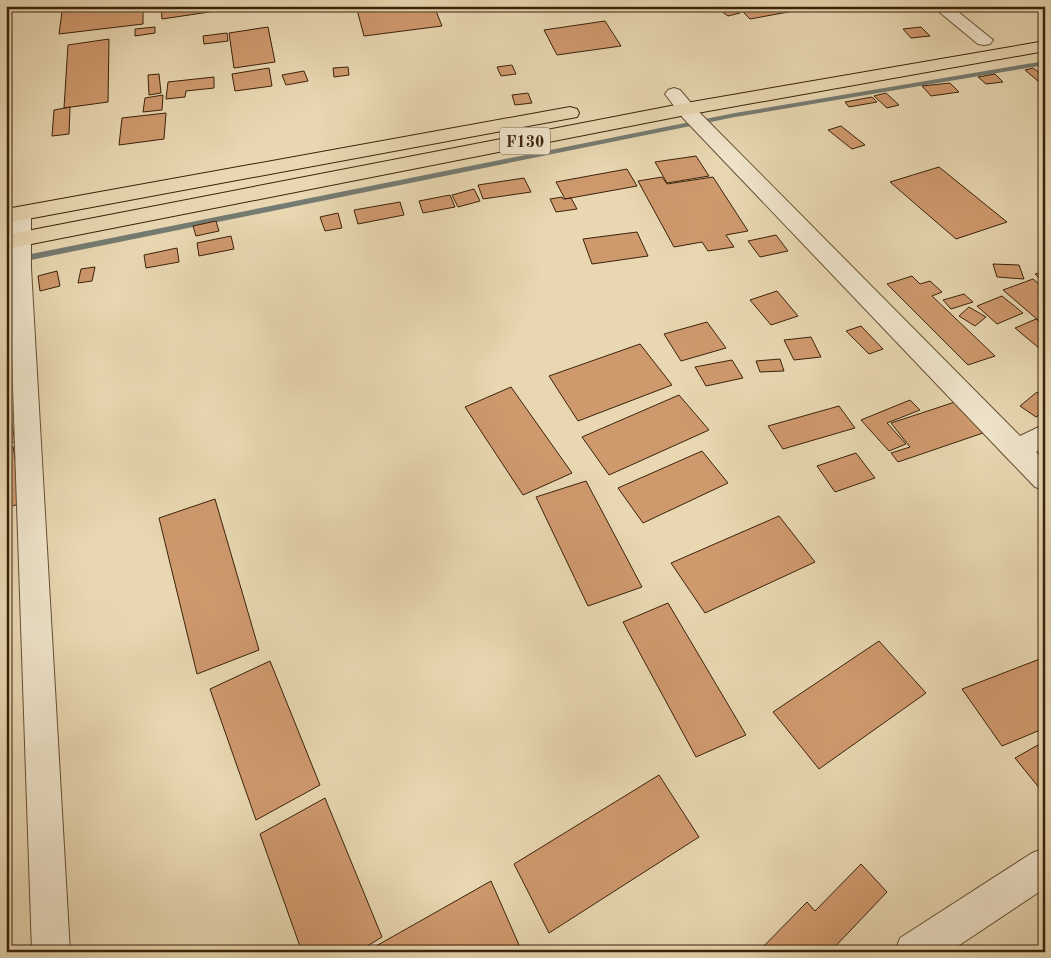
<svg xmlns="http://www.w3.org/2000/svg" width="1051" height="958" font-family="'Old Standard TT',serif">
<rect width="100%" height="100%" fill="#e8d7b1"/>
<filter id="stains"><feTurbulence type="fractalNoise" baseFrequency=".004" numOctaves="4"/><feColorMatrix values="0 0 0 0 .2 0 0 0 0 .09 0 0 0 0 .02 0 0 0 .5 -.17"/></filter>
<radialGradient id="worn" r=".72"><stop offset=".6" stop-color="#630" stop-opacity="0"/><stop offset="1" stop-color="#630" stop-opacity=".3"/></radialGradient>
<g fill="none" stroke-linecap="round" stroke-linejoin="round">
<path fill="#757b72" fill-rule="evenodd" d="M 1045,61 L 1045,65 L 735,117 L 6,265 L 6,259 L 735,113 Z"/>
</g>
<path fill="#cf996e" stroke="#3a220a" d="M 111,6 L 143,6 L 143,24 L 59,34 L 62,12 Z
M 161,6 L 222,6 L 223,10 L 162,19 Z
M 356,6 L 434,6 L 442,26 L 364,36 Z
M 714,6 L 730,6 L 740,13 L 728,16 Z
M 737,6 L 821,6 L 750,19 Z
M 605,21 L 621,46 L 557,55 L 544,30 Z
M 155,27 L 155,33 L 135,36 L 135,29 Z
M 268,27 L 275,62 L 234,68 L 229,33 Z
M 921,27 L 930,36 L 911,38 L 903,29 Z
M 227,33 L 228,41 L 204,44 L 203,36 Z
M 109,39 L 108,102 L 64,108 L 68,45 Z
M 512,65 L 516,74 L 501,76 L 497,67 Z
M 348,67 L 349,75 L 334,77 L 333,68 Z
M 269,68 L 272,86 L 235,91 L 232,74 Z
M 1033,68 L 1045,77 L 1045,79 L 1038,81 L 1025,70 Z
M 304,71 L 308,81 L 286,85 L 282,75 Z
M 159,74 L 161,93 L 149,95 L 148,75 Z
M 995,74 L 1003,82 L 986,84 L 978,77 Z
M 214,77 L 214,88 L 186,91 L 185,97 L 166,99 L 168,82 Z
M 950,83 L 959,92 L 931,96 L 922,86 Z
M 528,93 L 532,103 L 515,105 L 512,95 Z
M 886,93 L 899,105 L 887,108 L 874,96 Z
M 163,95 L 162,110 L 143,112 L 145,98 Z
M 872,97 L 877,102 L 849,107 L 845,102 Z
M 70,107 L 69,134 L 52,136 L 54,110 Z
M 166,113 L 164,139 L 119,145 L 122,118 Z
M 841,126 L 865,145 L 852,149 L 828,130 Z
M 696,156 L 709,176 L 667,183 L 655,162 Z
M 939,167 L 1007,222 L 956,239 L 890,182 Z
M 627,169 L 637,186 L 565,199 L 556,182 Z
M 662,177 L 667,184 L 713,177 L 748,231 L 726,235 L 734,247 L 708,251 L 702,242 L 674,247 L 638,181 Z
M 524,178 L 531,192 L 483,199 L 478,185 Z
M 474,189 L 480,201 L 458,207 L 452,195 Z
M 450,195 L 455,207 L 423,213 L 419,201 Z
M 562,197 L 563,199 L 571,198 L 577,209 L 556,212 L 550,199 Z
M 400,202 L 404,215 L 358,224 L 354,210 Z
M 338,213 L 342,228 L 325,231 L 320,217 Z
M 216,221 L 219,231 L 196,236 L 193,226 Z
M 637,232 L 648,256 L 592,264 L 583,239 Z
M 776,235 L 788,251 L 760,257 L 748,241 Z
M 231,236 L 234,249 L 199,256 L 197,243 Z
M 177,248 L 179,262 L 146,268 L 144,255 Z
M 993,264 L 1019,265 L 1024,279 L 997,277 Z
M 95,267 L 92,281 L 78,283 L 81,269 Z
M 57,271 L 60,286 L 40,291 L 38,276 Z
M 1045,272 L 1045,284 L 1035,274 Z
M 912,276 L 920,284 L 930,281 L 942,292 L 932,296 L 995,356 L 968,365 L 887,284 Z
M 1033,279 L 1045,289 L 1045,326 L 1003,290 Z
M 777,291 L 798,316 L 771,325 L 750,300 Z
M 964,294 L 973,302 L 951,309 L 943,300 Z
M 1002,296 L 1023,313 L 997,324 L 977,306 Z
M 969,307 L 986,317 L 975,326 L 959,316 Z
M 1036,319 L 1045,327 L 1045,353 L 1015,328 Z
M 707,322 L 726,348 L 681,361 L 664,334 Z
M 861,326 L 883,349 L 869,354 L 846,331 Z
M 811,337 L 821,357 L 794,360 L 784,340 Z
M 640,344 L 672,385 L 578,421 L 549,376 Z
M 780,359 L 784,371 L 760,372 L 756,361 Z
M 732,360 L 743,378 L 706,386 L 695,367 Z
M 511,387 L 572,473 L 523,495 L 465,407 Z
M 1037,392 L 1045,398 L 1045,411 L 1036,417 L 1020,406 Z
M 679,395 L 709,430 L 609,475 L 582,437 Z
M 8,400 L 15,442 L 6,445 L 6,401 Z
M 910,400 L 920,410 L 887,423 L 906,444 L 889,451 L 861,420 Z
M 955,402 L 983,433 L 898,462 L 891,453 L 910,447 L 891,423 Z
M 839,406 L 855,428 L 783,449 L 768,426 Z
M 13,446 L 22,503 L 6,508 L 6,449 Z
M 702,451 L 728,483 L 643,523 L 618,488 Z
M 856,453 L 875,478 L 835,492 L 817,466 Z
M 586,481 L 642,587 L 588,606 L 536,497 Z
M 215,499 L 259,650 L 197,674 L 159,518 Z
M 779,516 L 815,562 L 705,613 L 671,563 Z
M 668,603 L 746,735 L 696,757 L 623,622 Z
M 879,641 L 926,693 L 819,769 L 773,712 Z
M 1045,657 L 1045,728 L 1002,746 L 962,689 Z
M 270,661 L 320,785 L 256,820 L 210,689 Z
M 1045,741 L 1045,795 L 1015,758 Z
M 659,775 L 699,837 L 549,933 L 514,864 Z
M 325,798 L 382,937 L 358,952 L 302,952 L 260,834 Z
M 861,864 L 887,892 L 830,952 L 758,952 L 807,902 L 815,911 Z
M 491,881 L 519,945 L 508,952 L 370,952 L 369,950 Z"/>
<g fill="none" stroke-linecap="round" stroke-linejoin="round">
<defs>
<path id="minor" d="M 932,6 L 951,6 L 993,40 L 990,44 L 984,45 L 978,44 Z
M 674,88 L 680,90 L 697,110 L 1020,436 L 1045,424 L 1045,447 L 1036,452 L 1045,461 L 1045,490 L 1035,487 L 1008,459 L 683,118 L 665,94 L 668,90 Z
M 20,207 L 28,209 L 31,214 L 31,268 L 70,952 L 32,952 L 9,268 L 9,214 L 12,209 Z
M 1045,848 L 1045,888 L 949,952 L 895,952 L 900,938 L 1032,853 Z"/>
<path id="primary" d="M 1045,41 L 1045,51 L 686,115 L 6,249 L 6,235 L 686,103 Z
M 570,107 L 577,109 L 579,113 L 577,117 L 6,223 L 6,209 Z"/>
</defs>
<use href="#minor" stroke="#664f34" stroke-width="2"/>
<use href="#primary" stroke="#3a220a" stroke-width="2"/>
<use href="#minor" fill="#f0e5cc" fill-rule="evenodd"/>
<use href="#primary" fill="#e8d7b1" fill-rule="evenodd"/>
</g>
<g text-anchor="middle" stroke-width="4.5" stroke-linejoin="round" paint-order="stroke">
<rect fill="#f0e5cc" stroke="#715c44" stroke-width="1" x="500" y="127.5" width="50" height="27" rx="4"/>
<g font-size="16" font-weight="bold" fill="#3a220a">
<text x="525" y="147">F130</text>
</g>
</g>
<rect width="1051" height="958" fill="none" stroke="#e8d7b1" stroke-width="25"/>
<rect x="8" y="8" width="1036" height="943" fill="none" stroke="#3a220a" stroke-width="2.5"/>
<rect x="12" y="12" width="1026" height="933" fill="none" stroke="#3a220a"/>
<rect width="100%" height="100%" filter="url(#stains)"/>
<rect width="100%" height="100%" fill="url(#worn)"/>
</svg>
